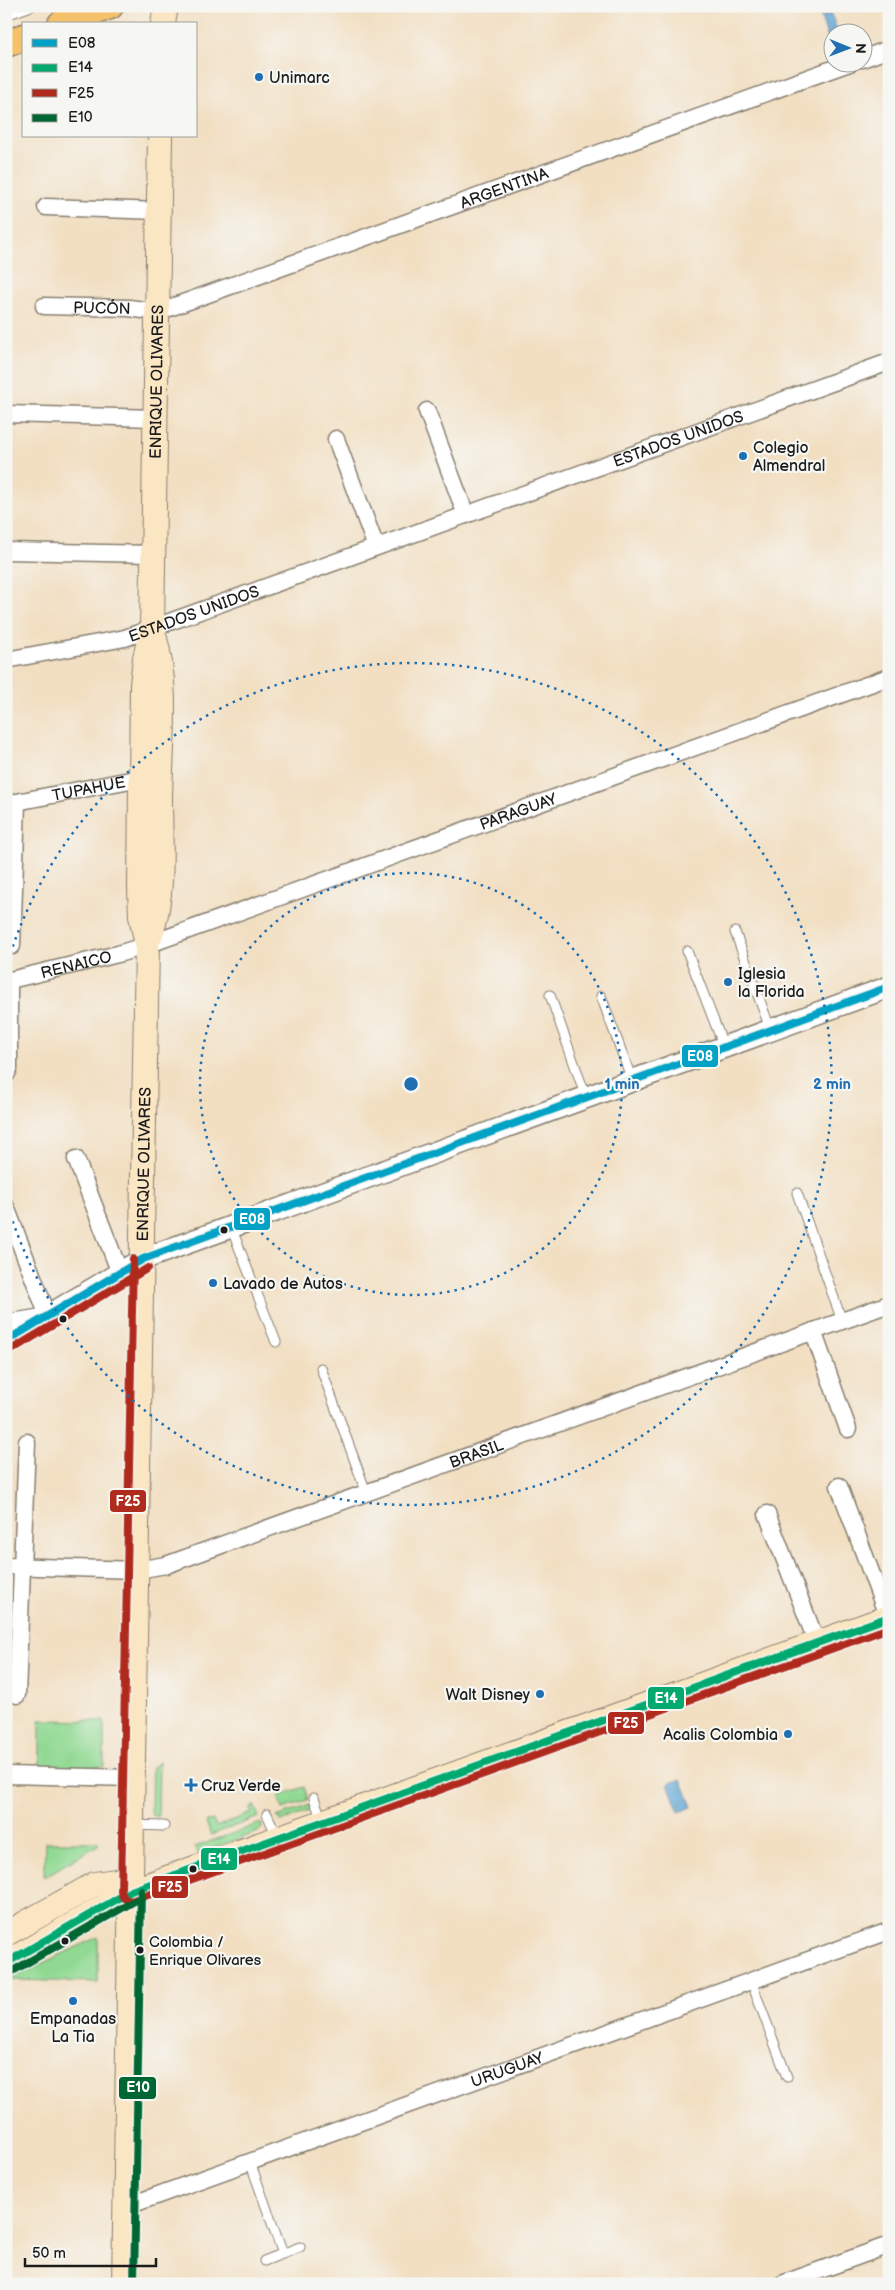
<svg xmlns="http://www.w3.org/2000/svg" width="895" height="2290" font-family="'Balsamiq Sans',sans-serif">
<rect width="100%" height="100%" fill="#f6f6f2"/>
<filter id="ink" filterUnits="userSpaceOnUse"><feTurbulence type="fractalNoise" baseFrequency=".02" numOctaves="2"/><feDisplacementMap in="SourceGraphic" scale="10" xChannelSelector="R" yChannelSelector="G"/><feConvolveMatrix kernelMatrix="1 2 1 2 8 2 1 2 1" color-interpolation-filters="sRGB"/></filter>
<filter id="wash" filterUnits="userSpaceOnUse"><feTurbulence type="fractalNoise" baseFrequency=".0096" numOctaves="4" result="noise"/><feDisplacementMap in="SourceGraphic" scale="20" xChannelSelector="R" yChannelSelector="G"/><feGaussianBlur stdDeviation="1.12" result="paint"/><feColorMatrix in="noise" values="0 0 0 0 0 0 0 0 0 0 0 0 0 0 0 0 0 1.4 0 .05"/><feComposite in="paint" operator="in"/></filter>
<g filter="url(#wash)">
<rect width="100%" height="100%" fill="#f2dfc2"/>
<path fill="#91d993" stroke="#567a58" d="M 40,1720 L 104,1721 L 104,1767 L 40,1767 Z
M 159,1762 L 158,1817 L 152,1815 L 151,1809 L 152,1767 Z
M 304,1787 L 308,1800 L 283,1809 L 278,1796 Z
M 254,1805 L 259,1817 L 211,1835 L 206,1822 L 213,1820 L 216,1827 L 251,1813 L 250,1807 Z
M 310,1805 L 311,1810 L 281,1822 L 277,1817 Z
M 261,1823 L 262,1828 L 258,1832 L 197,1854 L 195,1847 Z
M 45,1842 L 98,1842 L 98,1845 L 44,1877 Z
M 98,1937 L 98,1982 L 7,1980 Z"/>
<path fill="#5ca3d2" stroke="#3c6077" d="M 831,14 L 838,32 L 832,32 L 832,38 L 828,39 L 821,17 Z
M 681,1779 L 692,1807 L 679,1812 L 668,1784 Z"/>
</g>
<g filter="url(#ink)">
<g fill="none" stroke-linecap="round" stroke-linejoin="round">
<defs>
<path id="service" d="M 6,15 L 31,6
M 735,932 L 771,1031
M 687,951 L 724,1047
M 550,995 L 586,1097
M 601,996 L 632,1080
M 797,1193 L 842,1321
M 231,1227 L 276,1342
M 321,1368 L 366,1492
M 314,1798 L 322,1821
M 267,1814 L 278,1838
M 132,1825 L 164,1826
M 751,1981 L 787,2077
M 250,2162 L 283,2254
M 264,2261 L 300,2247"/>
<g id="minor">
<path d="M 862,59 L 889,49"/>
<path d="M 46,207 L 159,211"/>
<path id="s1" d="M 44,306 L 129,308 L 158,312 L 852,62"/>
<path d="M 427,411 L 466,515"/>
<path d="M 6,414 L 156,418"/>
<path d="M 336,439 L 376,547"/>
<path d="M 6,551 L 153,554"/>
<path id="s2" d="M 6,660 L 125,638 L 889,362"/>
<path id="s3" d="M 6,804 L 151,776"/>
<path d="M 12,946 L 17,803"/>
<path id="s4" d="M 6,981 L 118,954 L 147,945 L 889,677"/>
<path d="M 6,1075 L 9,1069 L 9,981"/>
<path d="M 76,1159 L 120,1273"/>
<path d="M 6,1207 L 48,1316 L 6,1323"/>
<path d="M 813,1331 L 848,1429"/>
<path d="M 839,1486 L 888,1618"/>
<path d="M 767,1514 L 817,1643"/>
<path id="s5" d="M 6,1566 L 137,1570 L 166,1565 L 889,1304"/>
<path d="M 17,1695 L 27,1442"/>
<path d="M 6,1775 L 133,1778"/>
<path id="s6" d="M 125,2207 L 889,1931"/>
<path d="M 782,2284 L 889,2245"/>
</g>
<path id="tertiary" d="M 6,1341 L 143,1259 L 889,987"/>
<g id="secondary">
<path d="M 163,24 L 166,6"/>
<path d="M 150,937 C 165,893 160,843 160,797 C 161,745 169,685 154,635"/>
<path d="M 6,1934 L 95,1884 L 116,1881 L 124,1884 L 131,1891"/>
<path d="M 6,1963 L 131,1891 L 889,1617"/>
<path id="s7" d="M 124,2284 L 147,945 L 141,916 L 140,888 L 142,685 L 145,658 L 152,628 L 160,136"/>
</g>
<path id="primary" d="M 61,24 L 110,6
M 6,44 L 24,37"/>
</defs>
<use href="#service" stroke="#877e6f" stroke-width="11"/>
<use href="#minor" stroke="#877e6f" stroke-width="19"/>
<use href="#tertiary" stroke="#877e6f" stroke-width="24"/>
<use href="#secondary" stroke="#877e6f" stroke-width="26"/>
<use href="#primary" stroke="#877e6f" stroke-width="29"/>
<use href="#service" stroke="#fff" stroke-width="9"/>
<use href="#minor" stroke="#fff" stroke-width="16"/>
<use href="#tertiary" stroke="#fff" stroke-width="21"/>
<use href="#secondary" stroke="#fbe6c4" stroke-width="24"/>
<use href="#primary" stroke="#f5c16b" stroke-width="26"/>
<defs>
<path id="bus-1" d="M 6,1341 L 143,1259 L 889,987"/>
<path id="bus-2" d="M 6,1963 L 131,1891 L 889,1617"/>
<path id="bus-3" d="M 133,1259 L 121,1891 C 122,1898 127,1902 134,1900 L 889,1628
M 11,1350 L 148,1268"/>
<path id="bus-4" d="M 11,1972 L 136,1900
M 134,2284 L 141,1891"/>
</defs>
<use href="#bus-1" stroke="#f6f6f2" stroke-width="11"/>
<use href="#bus-2" stroke="#f6f6f2" stroke-width="11"/>
<use href="#bus-3" stroke="#f6f6f2" stroke-width="11"/>
<use href="#bus-4" stroke="#f6f6f2" stroke-width="11"/>
<use href="#bus-1" stroke="#01a2c5" stroke-width="8"/>
<use href="#bus-2" stroke="#04a970" stroke-width="8"/>
<use href="#bus-3" stroke="#af2b1e" stroke-width="8"/>
<use href="#bus-4" stroke="#063" stroke-width="8"/>
</g>
</g>
<g fill="none" stroke="#1f6fb2" stroke-width="2.5" stroke-dasharray="2.5 5">
<circle cx="411" cy="1084" r="211"/>
<path d="M6 968A421 421 0 1 1 6 1200"/>
</g>
<g fill="#1f6fb2" stroke="#f6f6f2" stroke-width="2">
<circle cx="259" cy="77" r="5"/>
<circle cx="743" cy="456" r="5"/>
<circle cx="728" cy="982" r="5"/>
<circle cx="213" cy="1283" r="5"/>
<circle cx="540" cy="1694" r="5"/>
<circle cx="788" cy="1734" r="5"/>
<path d="M188.5 1777.5h5v5h5v5h-5v5h-5v-5h-5v-5h5z"/>
<circle cx="73" cy="2001" r="5"/>
</g>
<g fill="#1c1c1c" stroke="#f6f6f2" stroke-width="2">
<circle cx="224" cy="1230" r="4.5"/>
<circle cx="63" cy="1319" r="4.5"/>
<circle cx="193" cy="1869" r="4.5"/>
<circle cx="65" cy="1941" r="4.5"/>
<circle cx="140" cy="1950" r="4.5"/>
</g>
<g text-anchor="middle" stroke-width="4.5" stroke-linejoin="round" paint-order="stroke">
<g font-size="15" fill="#1c1c1c" stroke="#f6f6f2" text-anchor="start">
<text x="149" y="1947">Colombia /<tspan x="149" dy="18">Enrique Olivares</tspan></text>
</g>
<g font-size="16" fill="#1c1c1c" stroke="#f6f6f2" text-anchor="start">
<text x="269" y="83">Unimarc</text>
<text x="753" y="453">Colegio<tspan x="753" dy="18">Almendral</tspan></text>
<text x="738" y="979">Iglesia<tspan x="738" dy="18">la Florida</tspan></text>
<text x="223" y="1289">Lavado de Autos</text>
<text x="530" y="1700" text-anchor="end">Walt Disney</text>
<text x="778" y="1740" text-anchor="end">Acalis Colombia</text>
<text x="201" y="1791">Cruz Verde</text>
<text x="73" y="2024" text-anchor="middle">Empanadas<tspan x="73" dy="18">La Tia</tspan></text>
</g>
<g font-size="16" fill="#1c1c1c" stroke="#f6f6f2">
<text dy="6" stroke="none"><textPath href="#s1" startOffset="482">ARGENTINA</textPath></text>
<text dy="6" stroke="none"><textPath href="#s1" startOffset="58">PUCÓN</textPath></text>
<text dy="6" stroke="none"><textPath href="#s7" startOffset="1904">ENRIQUE OLIVARES</textPath></text>
<text dy="6" stroke="none"><textPath href="#s2" startOffset="709">ESTADOS UNIDOS</textPath></text>
<text dy="6" stroke="none"><textPath href="#s2" startOffset="194">ESTADOS UNIDOS</textPath></text>
<text dy="6" stroke="none"><textPath href="#s3" startOffset="84">TUPAHUE</textPath></text>
<text dy="6" stroke="none"><textPath href="#s4" startOffset="540">PARAGUAY</textPath></text>
<text dy="6" stroke="none"><textPath href="#s4" startOffset="72">RENAICO</textPath></text>
<text dy="6" stroke="none"><textPath href="#s7" startOffset="1120">ENRIQUE OLIVARES</textPath></text>
<text dy="6" stroke="none"><textPath href="#s5" startOffset="490">BRASIL</textPath></text>
<text dy="6" stroke="none"><textPath href="#s6" startOffset="406">URUGUAY</textPath></text>
</g>
</g>
<circle cx="411" cy="1084" r="8" fill="#1f6fb2" stroke="#f6f6f2" stroke-width="2.5"/>
<g font-size="15" text-anchor="middle" font-weight="bold" fill="#1f6fb2" stroke="#f6f6f2" stroke-width="4.5" stroke-linejoin="round" paint-order="stroke">
<text x="622" y="1089">1 min</text>
<text x="832" y="1089">2 min</text>
</g>
<g stroke="#f6f6f2" stroke-width="2">
<rect x="681" y="1044" width="38" height="24" rx="5" fill="#01a2c5"/>
<rect x="233" y="1207" width="38" height="24" rx="5" fill="#01a2c5"/>
<rect x="109" y="1489" width="38" height="24" rx="5" fill="#af2b1e"/>
<rect x="647" y="1686" width="38" height="24" rx="5" fill="#04a970"/>
<rect x="607" y="1711" width="38" height="24" rx="5" fill="#af2b1e"/>
<rect x="200" y="1847" width="38" height="24" rx="5" fill="#04a970"/>
<rect x="151" y="1875" width="38" height="24" rx="5" fill="#af2b1e"/>
<rect x="118" y="2076" width="39" height="24" rx="5" fill="#063"/>
</g>
<g font-size="14" text-anchor="middle" font-weight="bold" fill="#fff">
<text x="700" y="1061">E08</text>
<text x="252" y="1224">E08</text>
<text x="128" y="1506">F25</text>
<text x="666" y="1703">E14</text>
<text x="626" y="1728">F25</text>
<text x="219" y="1864">E14</text>
<text x="170" y="1892">F25</text>
<text x="138" y="2092">E10</text>
</g>
<rect width="895" height="2290" fill="none" stroke="#f6f6f2" stroke-width="25"/>
<rect x="22" y="22" width="175" height="115" fill="#f6f6f2" stroke="#9f9f9c"/>
<rect x="32" y="39" width="25" height="8" fill="#01a2c5" stroke="#9f9f9c"/>
<text x="68" y="48" font-size="15" fill="#1c1c1c">E08</text>
<rect x="32" y="64" width="25" height="8" fill="#04a970" stroke="#9f9f9c"/>
<text x="68" y="72" font-size="15" fill="#1c1c1c">E14</text>
<rect x="32" y="89" width="25" height="8" fill="#af2b1e" stroke="#9f9f9c"/>
<text x="68" y="98" font-size="15" fill="#1c1c1c">F25</text>
<rect x="32" y="114" width="25" height="8" fill="#006633" stroke="#9f9f9c"/>
<text x="68" y="122" font-size="15" fill="#1c1c1c">E10</text>
<g transform="translate(848 48) rotate(91)"><circle r="24" fill="#f6f6f2" stroke="#9f9f9c"/>
<path d="M0-4L9 19L0 12L-9 19Z" fill="#1f6fb2"/>
<text y="-8" font-size="14" font-weight="bold" text-anchor="middle" fill="#1c1c1c">N</text>
</g>
<path d="M25 2258v8h131v-8" fill="none" stroke="#1c1c1c" stroke-width="2.5"/>
<text x="32" y="2258" font-size="15" fill="#1c1c1c" stroke="#f6f6f2" stroke-width="4" paint-order="stroke">50 m</text>
</svg>
